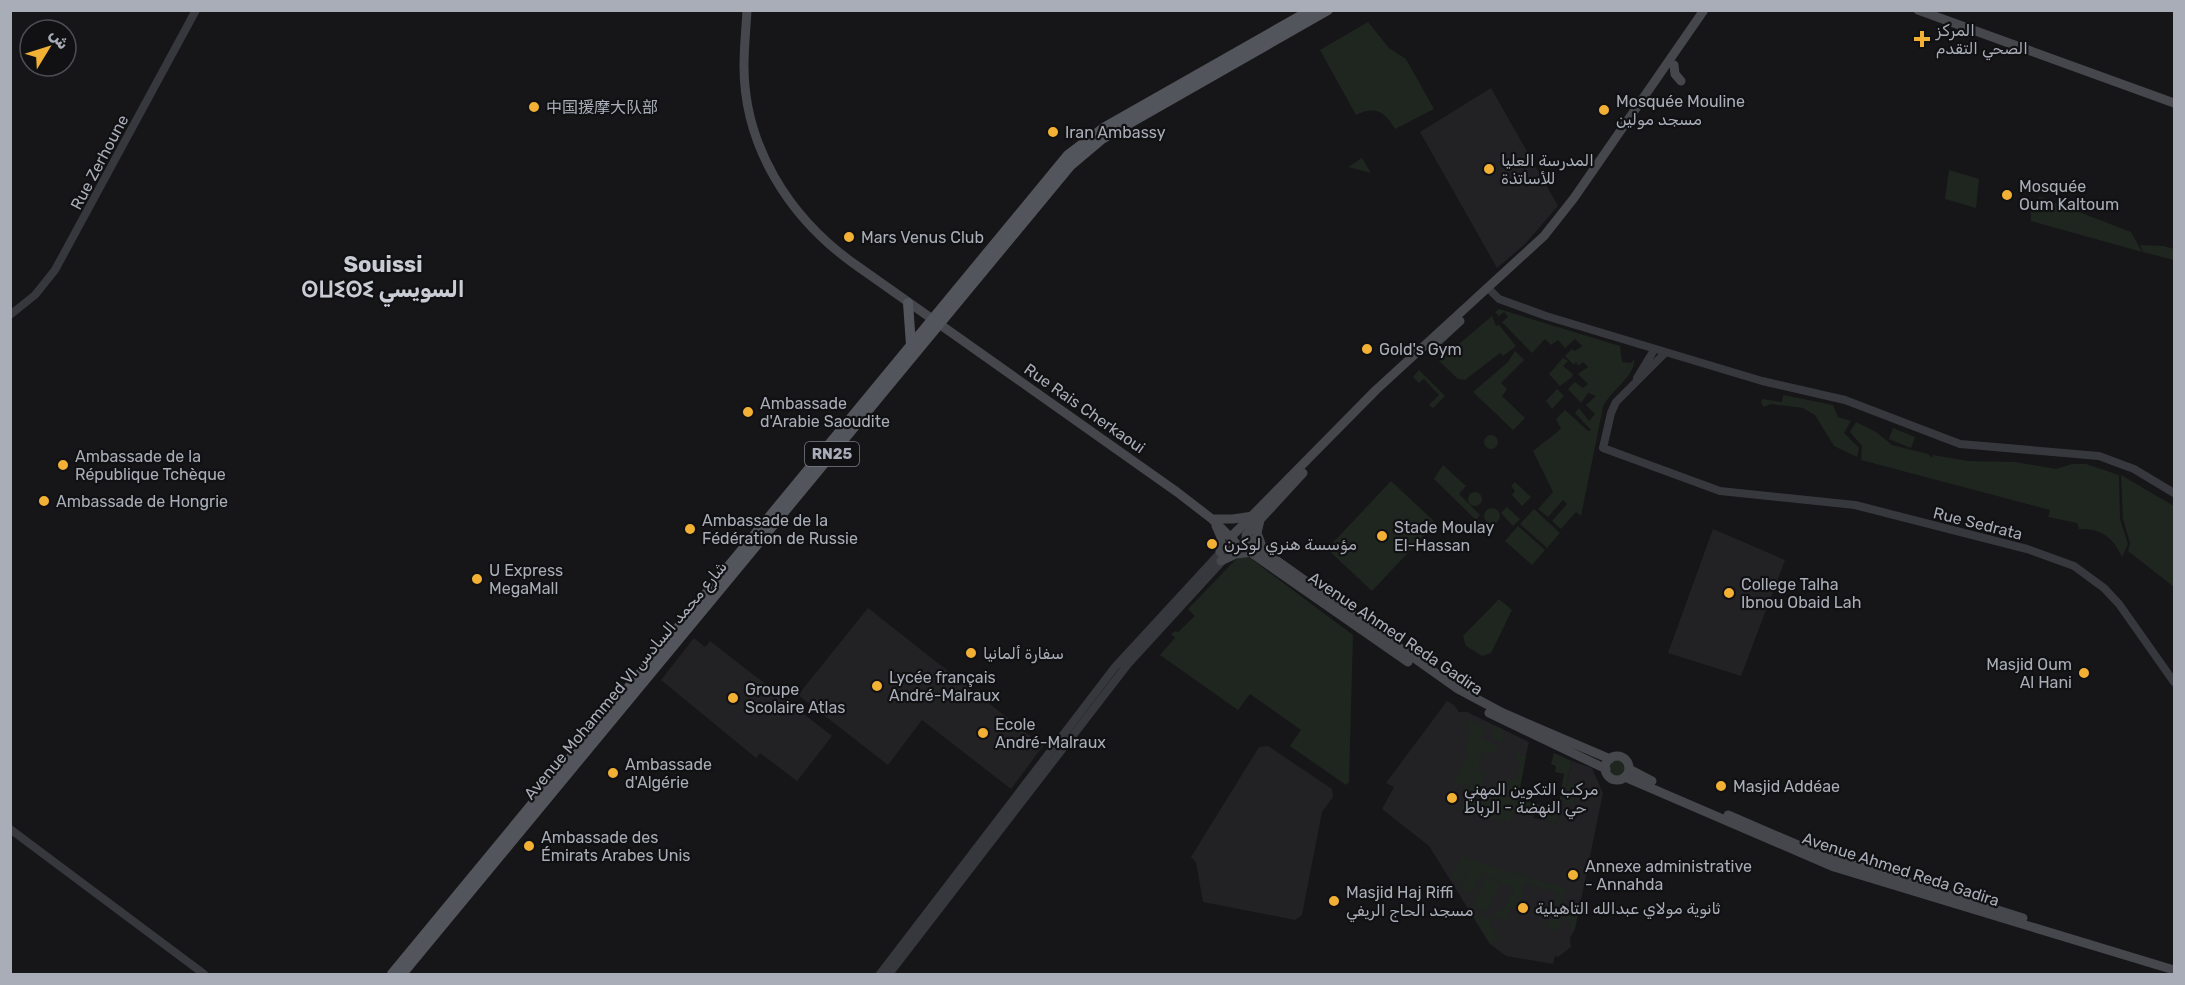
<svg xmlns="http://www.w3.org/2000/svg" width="2185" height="985" font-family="Rubik,Vazirmatn,'Noto Sans SC','Noto Sans Tifinagh',sans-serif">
<rect width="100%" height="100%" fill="#161618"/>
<path fill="#222225" d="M 1491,88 L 1558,206 L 1525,244 L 1497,268 L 1420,132 Z
M 1713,529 L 1785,560 L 1741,676 L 1668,653 Z
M 868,608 L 1043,746 L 1011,789 L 922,720 L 888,765 L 798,695 Z
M 694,638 L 705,647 L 710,641 L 832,736 L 797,781 L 760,753 L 756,758 L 661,680 Z
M 1447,701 L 1454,705 L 1459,712 L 1467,712 L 1529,742 L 1512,813 L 1557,823 L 1572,761 L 1592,768 L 1603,793 L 1575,929 L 1570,938 L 1571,947 L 1558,957 L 1555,956 L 1553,964 L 1506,956 L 1490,944 L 1429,846 L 1382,809 L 1394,787 L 1386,783 Z
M 1268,746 L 1332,789 L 1333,797 L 1322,812 L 1302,915 L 1295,920 L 1203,902 L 1196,862 L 1191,857 L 1259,747 Z"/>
<path fill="#1e261f" d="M 1368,22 L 1389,48 L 1406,59 L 1434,109 L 1395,129 C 1385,112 1376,105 1356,115 L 1320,50 Z
M 1362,158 L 1371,173 L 1348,167 Z
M 1949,170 L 1979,179 L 1976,208 L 1945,199 Z
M 2040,197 L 2131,232 L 2142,252 L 2031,221 L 2031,204 Z
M 2140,245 L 2164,246 L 2174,249 L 2174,260 L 2143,252 Z
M 1499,309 L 1620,346 L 1622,362 L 1631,363 L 1634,359 C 1636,376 1610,391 1603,407 L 1581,516 L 1576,512 L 1561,529 L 1552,521 L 1567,504 L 1563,500 L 1548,517 L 1538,509 L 1553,492 L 1533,451 L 1561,429 L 1556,419 L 1565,410 L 1588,431 L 1591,430 L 1575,413 L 1579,408 L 1589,421 L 1595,414 L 1586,405 L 1596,396 L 1588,393 L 1581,403 L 1568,389 L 1575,382 L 1583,388 L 1588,384 L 1578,374 L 1588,367 L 1583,362 L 1578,366 L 1576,362 L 1574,365 L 1565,356 L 1572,349 L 1575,351 L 1582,346 L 1575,339 L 1565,348 L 1558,340 L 1551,345 L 1545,339 L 1532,353 L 1502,322 L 1508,317 L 1504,312 L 1499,316 L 1495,312 Z
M 1492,316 L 1496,326 L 1499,325 L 1516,346 L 1503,356 L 1500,353 L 1465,380 L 1458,379 L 1439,361 Z
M 1515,351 L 1524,360 L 1501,383 L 1507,389 L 1502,396 L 1525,418 L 1513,430 L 1473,392 L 1508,362 Z
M 1563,358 L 1568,361 L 1563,366 L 1573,374 L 1572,377 L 1560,386 L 1549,374 Z
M 1419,370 L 1445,396 L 1433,408 L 1429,405 L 1439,395 L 1424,379 L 1419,383 L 1413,377 Z
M 1557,389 L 1564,396 L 1552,409 L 1546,401 Z
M 1783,395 L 1833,405 L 1838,417 L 1851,421 L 1844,433 L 1859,448 L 1857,457 L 1834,446 L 1815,415 L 1803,408 L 1771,404 L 1764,407 L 1761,403 L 1762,399 L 1782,402 Z
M 1856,422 L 1876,432 L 1892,445 L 1928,454 L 1932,458 L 1933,455 L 1968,461 L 2016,462 L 2056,469 L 2072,464 L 2086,464 L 2119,475 L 2120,519 L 2128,544 L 2122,557 C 2113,537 2101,528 2079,529 L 2077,523 L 2048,517 L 2050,510 L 1861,460 L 1862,446 L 1850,432 Z
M 1893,428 L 1915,437 L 1911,448 L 1889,439 Z
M1484 442a7 7 0 1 1 14 0a7 7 0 1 1-14 0Z
M 1443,465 L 1466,486 L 1459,494 L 1480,515 L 1476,520 L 1434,479 Z
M 2121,475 L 2174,506 L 2174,587 L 2128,551 L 2130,543 L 2123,519 Z
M 1391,481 L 1436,523 L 1372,591 L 1327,549 Z
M 1515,482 L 1531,497 L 1522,506 L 1512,495 L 1515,491 L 1511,486 Z
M1468 499a7 7 0 1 1 14 0a7 7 0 1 1-14 0Z
M 1507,507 L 1520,519 L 1513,526 L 1501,513 Z
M1484 516a8 8 0 1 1 16 0a8 8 0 1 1-16 0Z
M 1534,509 L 1560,533 L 1547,548 L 1520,524 Z
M 1518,526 L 1545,550 L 1532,565 L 1505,541 Z
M 1246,555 L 1353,635 L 1349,782 L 1346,785 L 1290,746 L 1301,730 L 1250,694 L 1238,710 L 1160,655 L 1175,638 L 1171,634 L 1175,631 L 1178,632 L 1195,616 L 1188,609 L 1239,556 Z
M 1499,599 L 1512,610 L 1491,653 L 1482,656 L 1466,646 L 1463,636 Z
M 1465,721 L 1484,725 L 1482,740 L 1498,745 L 1496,751 L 1491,750 L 1490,754 L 1482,753 L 1478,771 L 1490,774 L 1484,775 L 1481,787 L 1506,792 L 1508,781 L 1503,777 L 1516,780 L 1520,762 L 1515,760 L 1516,754 L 1526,756 L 1518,799 L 1558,809 L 1564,774 L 1555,772 L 1556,766 L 1551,764 L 1554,753 L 1572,761 L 1557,823 L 1543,820 L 1543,817 L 1534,814 L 1533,818 L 1512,813 L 1510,822 L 1461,810 L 1469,784 L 1465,783 L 1464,787 L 1453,781 L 1467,758 L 1468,750 L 1464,747 L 1471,732 L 1467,729 Z
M 1494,725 L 1502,729 L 1503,742 L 1491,738 Z
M1609 768a8 8 0 1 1 16 0a8 8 0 1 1-16 0Z
M 1568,784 L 1577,785 L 1573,805 L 1564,803 Z
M 1461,857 L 1567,889 L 1560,906 L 1578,911 L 1575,929 L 1569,931 L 1571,923 L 1560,917 L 1562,911 L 1554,908 L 1559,893 L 1525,883 L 1521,898 L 1523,901 L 1510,910 L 1505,921 L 1496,917 L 1489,921 L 1499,939 L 1490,944 L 1470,912 L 1488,919 L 1502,910 L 1505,914 L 1503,909 L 1515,890 L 1482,873 L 1471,894 L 1460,889 L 1470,868 L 1461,883 L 1451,878 Z
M 1486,876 L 1500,883 L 1487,913 L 1472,906 Z
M 1554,918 L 1562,921 L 1561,926 L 1552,932 L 1544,925 Z"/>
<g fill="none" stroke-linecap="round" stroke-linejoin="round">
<path stroke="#37383d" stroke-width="8" d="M 1488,288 L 1499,299 L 1546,316 L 1762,381 L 1845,400 L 1960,444 L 2099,456 L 2134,469 L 2174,493
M 10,315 L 35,295 L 55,270 L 196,10
M 1665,353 L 1616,402 L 1611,413 L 1603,448 L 1720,491 L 1855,505 L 2027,549 L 2074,566 L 2104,588 L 2119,604 L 2174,682
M 1637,378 L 1654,350
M 10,829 L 204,974
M 880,974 L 1115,667 L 1232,540
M 889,974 L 1128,664 L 1237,545"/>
<path stroke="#45474d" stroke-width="9" d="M 747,10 C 746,29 744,47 744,66 C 744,146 789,217 853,263 L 1177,492 L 1212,519 L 1231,538
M 1918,10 L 2174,103
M 1674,65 L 1675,74 L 1681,81
M 1435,344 L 1460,321
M 1212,519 L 1233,519 L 1253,516
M 1260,520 L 1257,533 L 1263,549
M 1216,526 L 1221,537 L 1220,552
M 1246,535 L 1303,473
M 1246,535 L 1259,548 L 1458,689 L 1503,713 L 1610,759
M 1247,537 L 1243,544 L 1237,545 L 1231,537 L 1376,390 L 1544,236 L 1574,198 L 1704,10
M 1240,545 L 1408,662
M 1221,561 L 1236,554 L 1253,552
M 1489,713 L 1606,769
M1605 768a12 12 0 1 1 24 0a12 12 0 1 1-24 0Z
M 1629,769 L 1652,781
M 1625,777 L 1834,867 L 2174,970
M 1728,815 L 1814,852 L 2023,918"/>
<path stroke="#53555c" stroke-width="10" d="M 908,303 L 911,345
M 392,974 L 1068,155 L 1105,127 L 1311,10
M 402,974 L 1070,166 L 1102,139 L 1328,10"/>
</g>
<g fill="#f2b134" stroke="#111113" stroke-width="2">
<path d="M1919 30h6v6h6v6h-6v6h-6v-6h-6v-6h6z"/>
<circle cx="534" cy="107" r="6"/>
<circle cx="1604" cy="110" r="6"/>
<circle cx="1053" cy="132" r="6"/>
<circle cx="1489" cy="169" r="6"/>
<circle cx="2007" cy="195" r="6"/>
<circle cx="849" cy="237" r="6"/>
<circle cx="1367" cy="349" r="6"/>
<circle cx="748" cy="412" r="6"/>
<circle cx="63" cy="465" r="6"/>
<circle cx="44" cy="501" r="6"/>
<circle cx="690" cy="529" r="6"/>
<circle cx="1382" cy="536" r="6"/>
<circle cx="1212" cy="544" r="6"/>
<circle cx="477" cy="579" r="6"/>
<circle cx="1729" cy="593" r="6"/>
<circle cx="971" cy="653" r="6"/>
<circle cx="2084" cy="673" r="6"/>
<circle cx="877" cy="686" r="6"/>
<circle cx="733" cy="698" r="6"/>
<circle cx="983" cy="733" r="6"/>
<circle cx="613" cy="773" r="6"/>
<circle cx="1721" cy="786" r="6"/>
<circle cx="1452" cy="798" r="6"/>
<circle cx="529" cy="846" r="6"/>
<circle cx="1573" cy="875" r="6"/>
<circle cx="1334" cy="901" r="6"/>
<circle cx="1523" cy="908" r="6"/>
</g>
<g text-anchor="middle" stroke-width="4.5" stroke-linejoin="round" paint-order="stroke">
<rect fill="#111113" stroke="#7b7e86" stroke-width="1.5" x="805" y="442" width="54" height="24" rx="4.5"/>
<g font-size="15" font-weight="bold" fill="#a8adb8">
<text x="832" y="459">RN25</text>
</g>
<g font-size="16" fill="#a8adb8" stroke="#111113" text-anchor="start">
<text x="1936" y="36">المركز<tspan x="1936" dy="18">الصحي التقدم</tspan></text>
<text x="1616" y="107">Mosquée Mouline<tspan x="1616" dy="18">مسجد مولين</tspan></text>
<text x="546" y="113">中国援摩大队部</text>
<text x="1065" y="138">Iran Ambassy</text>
<text x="1501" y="166">المدرسة العليا<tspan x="1501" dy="18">للأساتذة</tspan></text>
<text x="2019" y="192">Mosquée<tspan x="2019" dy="18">Oum Kaltoum</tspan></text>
<text x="861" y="243">Mars Venus Club</text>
<text x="1379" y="355">Gold's Gym</text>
<text x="760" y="409">Ambassade<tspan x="760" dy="18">d'Arabie Saoudite</tspan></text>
<text x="75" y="462">Ambassade de la<tspan x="75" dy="18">République Tchèque</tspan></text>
<text x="56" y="507">Ambassade de Hongrie</text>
<text x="702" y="526">Ambassade de la<tspan x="702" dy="18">Fédération de Russie</tspan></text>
<text x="1394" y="533">Stade Moulay<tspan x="1394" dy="18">El-Hassan</tspan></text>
<text x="1224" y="550">مؤسسة هنري لوكرن</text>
<text x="489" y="576">U Express<tspan x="489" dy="18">MegaMall</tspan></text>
<text x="1741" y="590">College Talha<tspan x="1741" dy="18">Ibnou Obaid Lah</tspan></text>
<text x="983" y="659">سفارة ألمانيا</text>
<text x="2072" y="670" text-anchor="end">Masjid Oum<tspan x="2072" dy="18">Al Hani</tspan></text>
<text x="889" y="683">Lycée français<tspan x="889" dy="18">André-Malraux</tspan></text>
<text x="745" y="695">Groupe<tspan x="745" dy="18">Scolaire Atlas</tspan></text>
<text x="995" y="730">Ecole<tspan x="995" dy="18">André-Malraux</tspan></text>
<text x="625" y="770">Ambassade<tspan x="625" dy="18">d'Algérie</tspan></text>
<text x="1733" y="792">Masjid Addéae</text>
<text x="1464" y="795">مركب التكوين المهني<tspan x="1464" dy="18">حي النهضة - الرباط</tspan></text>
<text x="541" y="843">Ambassade des<tspan x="541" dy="18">Émirats Arabes Unis</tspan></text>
<text x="1585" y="872">Annexe administrative<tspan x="1585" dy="18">- Annahda</tspan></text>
<text x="1346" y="898">Masjid Haj Riffi<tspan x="1346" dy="18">مسجد الحاج الريفي</tspan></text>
<text x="1535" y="914">ثانوية مولاي عبدالله التاهيلية</text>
</g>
<g font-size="16" fill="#a8adb8" stroke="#111113">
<text transform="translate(99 162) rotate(-62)" y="6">Rue Zerhoune</text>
<text transform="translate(1085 408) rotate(35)" y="6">Rue Rais Cherkaoui</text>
<text transform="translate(1978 523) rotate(14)" y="6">Rue Sedrata</text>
<text transform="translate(1396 633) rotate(34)" y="6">Avenue Ahmed Reda Gadira</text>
<text transform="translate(625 680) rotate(-50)" y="6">Avenue Mohammed VI شارع محمد السادس</text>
<text transform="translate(1901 869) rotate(18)" y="6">Avenue Ahmed Reda Gadira</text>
</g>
<g font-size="22" font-weight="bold" fill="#c9ccd4" stroke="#111113">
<text x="383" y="272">Souissi<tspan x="383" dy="25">ⵙⵡⵉⵙⵉ السويسي</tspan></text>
</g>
</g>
<rect width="2185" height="985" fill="none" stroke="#a8adb8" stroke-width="24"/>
<g transform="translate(48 48) rotate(52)"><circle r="28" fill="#111113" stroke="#4d4f55" stroke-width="1.5"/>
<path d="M0-4.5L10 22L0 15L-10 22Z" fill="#f2b134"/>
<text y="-9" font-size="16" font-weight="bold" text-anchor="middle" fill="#a8adb8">ش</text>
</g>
</svg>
